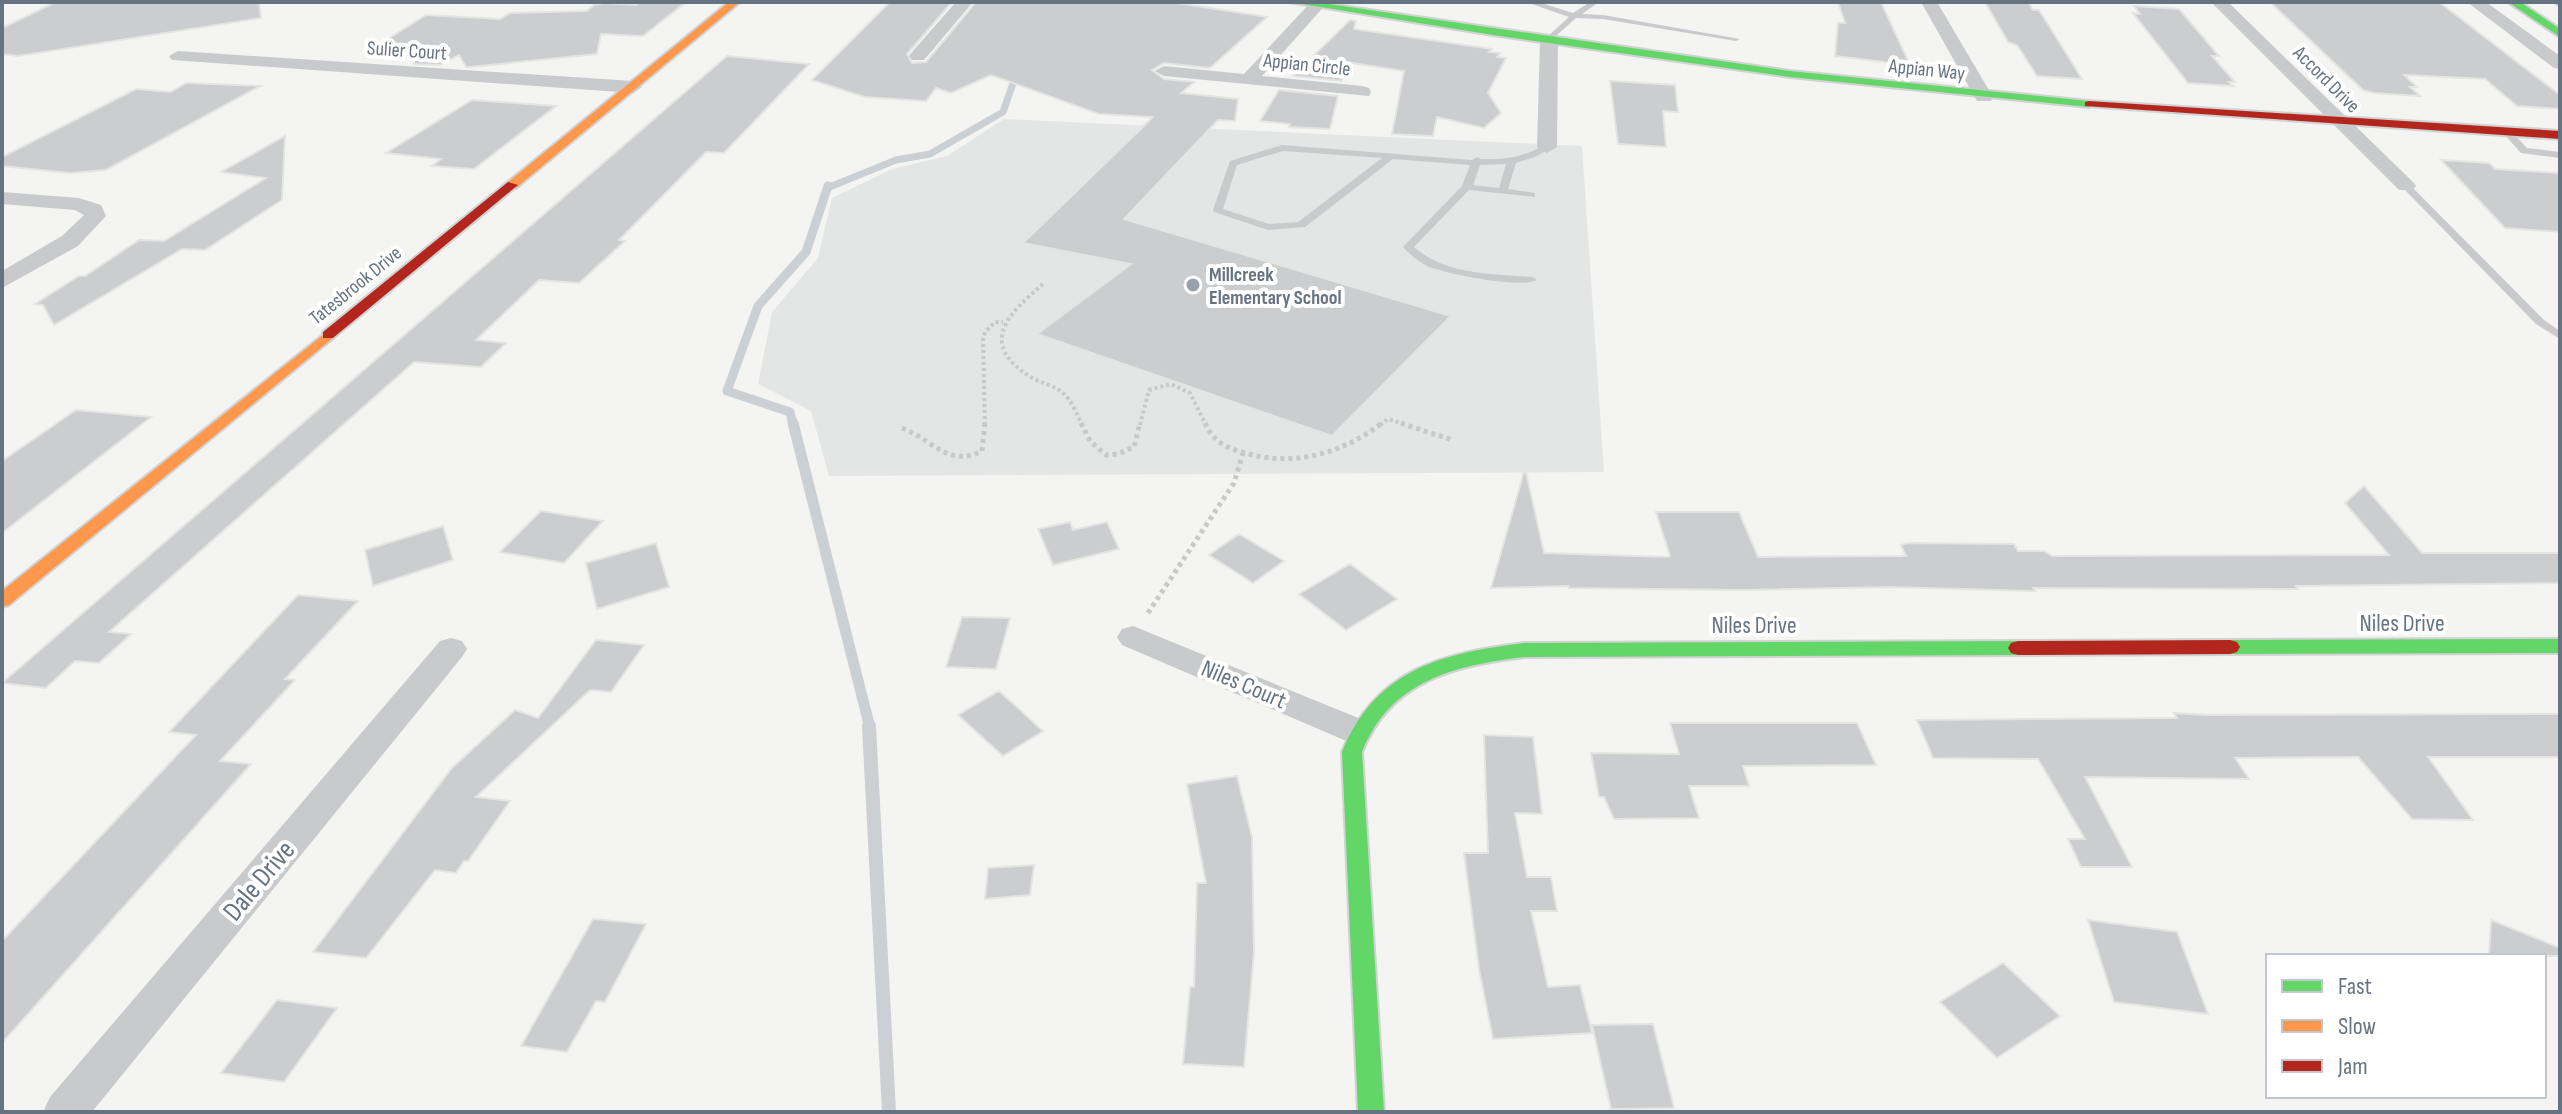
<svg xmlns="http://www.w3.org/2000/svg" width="2562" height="1114" font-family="'Sofia Sans Condensed',sans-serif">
<rect width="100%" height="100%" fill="#f4f4f3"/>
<path fill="#e4e6e6" d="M 1004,119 L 1582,146 L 1604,472 L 829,476 L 811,411 L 758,384 L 772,312 L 818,258 L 832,198 L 892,169 L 947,156 Z"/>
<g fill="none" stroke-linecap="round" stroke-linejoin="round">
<path stroke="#cad0d4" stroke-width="7" d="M 827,188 L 896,160 L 930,154 L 1003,112 L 1018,69"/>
<path stroke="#cad0d4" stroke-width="9" d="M 793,425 L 790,412 L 727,391 L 758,306 L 806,252 L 828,186"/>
<path stroke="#cad0d4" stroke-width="11" d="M 793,423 L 870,728"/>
<path stroke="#cad0d4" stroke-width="14" d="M 869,726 L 889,1112"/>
</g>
<path fill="#cbcdce" stroke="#e4e4e3" stroke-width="2" d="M 56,2 L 259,2 L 261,18 L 18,56 L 2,54 L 2,28 Z
M 640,2 L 686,2 L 643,36 L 601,34 L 597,54 L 470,67 L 466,67 L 459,55 L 440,65 L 414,64 L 414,57 L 369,51 L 426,15 L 500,19 L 510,13 L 587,11 L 594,5 L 605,3 L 636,5 Z
M 890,2 L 952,2 L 907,54 L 912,63 L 926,62 L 976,2 L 1171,2 L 1267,17 L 1210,68 L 1164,63 L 1152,70 L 1164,79 L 1194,82 L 1181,93 L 1238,99 L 1235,121 L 1218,120 L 1124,219 L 1451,316 L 1332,436 L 1037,334 L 1131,264 L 1023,243 L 1153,117 L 1099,114 L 991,75 L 951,93 L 936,88 L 926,101 L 865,97 L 812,80 Z
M 1838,2 L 1881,2 L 1910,65 L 1835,56 L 1838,23 L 1845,23 Z
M 1985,2 L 2028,2 L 2033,10 L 2039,10 L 2082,79 L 2037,76 L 2017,45 L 2008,42 Z
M 2270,2 L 2439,2 L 2560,95 L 2560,109 L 2517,106 L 2485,79 L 2404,75 L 2417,87 L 2410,87 L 2420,96 L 2374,93 L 2363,90 Z
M 2134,6 L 2179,9 L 2219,56 L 2212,56 L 2235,82 L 2229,82 L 2233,86 L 2188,83 L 2133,13 L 2140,14 Z
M 1350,20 L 1356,21 L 1354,29 L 1492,49 L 1489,52 L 1500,53 L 1497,57 L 1506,58 L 1488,93 L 1501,113 L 1484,128 L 1437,117 L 1433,136 L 1392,134 L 1404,71 L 1346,62 L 1342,81 L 1293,76 Z
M 727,56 L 809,64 L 724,153 L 706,152 L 619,240 L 625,241 L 579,283 L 539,280 L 476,340 L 506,343 L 481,367 L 414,362 L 109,632 L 131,634 L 99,663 L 75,661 L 46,688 L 2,683 Z
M 1610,81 L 1675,85 L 1678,112 L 1663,111 L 1666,147 L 1618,144 Z
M 186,83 L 260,86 L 106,170 L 70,173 L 2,166 L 2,157 L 136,89 L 171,92 Z
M 1279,90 L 1338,96 L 1330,129 L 1289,127 L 1290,124 L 1260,121 Z
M 472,100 L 556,106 L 474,169 L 432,166 L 441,159 L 386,153 Z
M 285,136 L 282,200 L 205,250 L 182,249 L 54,325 L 43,305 L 35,304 L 79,276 L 85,276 L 139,240 L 164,241 L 266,178 L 221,172 Z
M 2441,160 L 2489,163 L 2495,169 L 2560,173 L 2560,232 L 2505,228 Z
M 76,410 L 151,417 L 2,533 L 2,461 Z
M 1525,468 L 1544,553 L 1667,557 L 1670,556 L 1656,512 L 1739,512 L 1758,557 L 1906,556 L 1901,545 L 1909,543 L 2014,544 L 2018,551 L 2044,551 L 2052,556 L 2389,555 L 2345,503 L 2364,486 L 2422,553 L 2560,553 L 2560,583 L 2296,586 L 2298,589 L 2033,588 L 2035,591 L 1891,587 L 1744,590 L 1569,588 L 1569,586 L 1491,588 Z
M 541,511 L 603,521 L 564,563 L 500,552 Z
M 1070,522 L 1073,530 L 1107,522 L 1119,549 L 1053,565 L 1038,529 Z
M 443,526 L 453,560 L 373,586 L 365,550 Z
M 1239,534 L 1284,561 L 1253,583 L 1209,555 Z
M 656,543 L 669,587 L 597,609 L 586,563 Z
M 1350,564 L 1397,599 L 1346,630 L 1299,594 Z
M 298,595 L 358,601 L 285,679 L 295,680 L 220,761 L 251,764 L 2,1043 L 2,941 L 196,735 L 169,732 Z
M 962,617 L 1010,618 L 996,669 L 946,667 Z
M 596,640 L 644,645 L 611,692 L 590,690 L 476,797 L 510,801 L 468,861 L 464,861 L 456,873 L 435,870 L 366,958 L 313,952 L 452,768 L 515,710 L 538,718 Z
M 999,691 L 1043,731 L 1003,756 L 958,715 Z
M 2174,713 L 2207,715 L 2560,714 L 2560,757 L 2428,757 L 2473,820 L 2412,819 L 2358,757 L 2235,758 L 2249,779 L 2085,777 L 2132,867 L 2081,867 L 2068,839 L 2085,839 L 2038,759 L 1933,758 L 1917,720 L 2177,718 Z
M 1670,723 L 1857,723 L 1876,765 L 1743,766 L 1749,786 L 1689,786 L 1699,818 L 1614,819 L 1604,797 L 1599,797 L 1591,753 L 1679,754 Z
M 1484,735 L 1533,737 L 1542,814 L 1515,813 L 1527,877 L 1551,877 L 1557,911 L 1531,911 L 1548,987 L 1580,985 L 1592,1033 L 1493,1039 L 1479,969 L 1464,853 L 1488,853 Z
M 1237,776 L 1252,837 L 1254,952 L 1244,1067 L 1183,1064 L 1190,987 L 1194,987 L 1197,883 L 1206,883 L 1187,784 Z
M 1034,865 L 1030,895 L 985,899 L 988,868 Z
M 593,919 L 646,924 L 605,1002 L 596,1001 L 567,1052 L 521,1046 Z
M 2088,920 L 2177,932 L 2208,1014 L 2114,1002 Z
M 2491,920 L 2560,948 L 2560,956 L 2489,956 Z
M 2003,963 L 2060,1016 L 1997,1058 L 1940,1002 Z
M 277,1000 L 337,1008 L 284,1082 L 221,1073 Z
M 1653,1024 L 1674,1108 L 1611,1109 L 1592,1025 Z"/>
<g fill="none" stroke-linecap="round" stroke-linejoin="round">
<defs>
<path id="fast" d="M 1290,2 L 1315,2 L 1790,71 L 2089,101 L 2095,104 L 2089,107 L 1790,77 L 1493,35 Z
M 2508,2 L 2520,2 L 2560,29 L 2560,37 Z
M 2560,639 L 2560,653 L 2230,654 L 2223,652 L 2220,647 L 2223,642 L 2230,640 Z
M 2018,641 L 2025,643 L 2028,648 L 2025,653 L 2018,655 L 1525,657 C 1455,665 1390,681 1362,752 L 1384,1112 L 1358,1112 L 1342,752 C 1376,669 1442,653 1525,643 Z"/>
<path id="slow" d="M 729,2 L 740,2 L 516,188 L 508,188 L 508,182 Z
M 328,331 L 333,332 L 333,338 L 9,605 L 2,607 L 2,591 Z"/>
<path id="jam" d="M 2089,101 L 2560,131 L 2560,139 L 2085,106 L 2085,102 Z
M 508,182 L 518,185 L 333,338 L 323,338 L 323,332 Z
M 2230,640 L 2237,642 L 2240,647 L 2237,652 L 2230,654 L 2018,655 L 2011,653 L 2008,648 L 2011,643 L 2018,641 Z"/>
</defs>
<use href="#fast" stroke="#d1d2d2" stroke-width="4"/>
<use href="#slow" stroke="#d1d2d2" stroke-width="4"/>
<use href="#jam" stroke="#d1d2d2" stroke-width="4"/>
<path stroke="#c7c8c8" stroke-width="4" stroke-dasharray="3 3" stroke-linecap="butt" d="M 1043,284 C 1008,314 978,343 1029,376 C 1040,383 1054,385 1063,393 C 1072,401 1077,414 1082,425
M 985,425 L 983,340 L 985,332 L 995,322 L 1003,322
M 1140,425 L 1149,390 L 1171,384 L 1190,393 L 1206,425
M 1380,425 L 1388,419 L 1407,425"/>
<path stroke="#c7c8c8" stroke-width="5" stroke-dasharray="4 4" stroke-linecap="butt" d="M 1081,423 L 1090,441 L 1106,455 L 1118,454 L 1134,447 L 1140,423
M 1205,423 C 1213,441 1224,447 1242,452 C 1291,468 1342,454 1382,423
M 1401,423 L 1452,440
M 902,428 C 933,440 948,468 982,451 L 985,423
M 1148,613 L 1234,483 L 1243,453"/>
<path fill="#c9cacb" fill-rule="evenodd" d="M 1526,2 L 1538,2 L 1573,13 L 1590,2 L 1599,2 L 1582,14 L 1603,15 L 1740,39 L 1736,41 L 1603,19 L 1576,18 L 1549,42 L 1545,40 L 1546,38 L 1569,17 Z
M 2503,129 L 2509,129 L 2527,148 L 2560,152 L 2560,158 L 2521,153 L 2503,133 Z
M 1282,145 L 1472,160 L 1477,157 L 1481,159 C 1496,159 1510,159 1524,154 C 1534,152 1540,145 1550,145 L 1550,149 L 1535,157 L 1516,163 L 1508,189 L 1535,193 L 1535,197 L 1469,190 L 1414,247 C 1446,275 1492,274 1532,277 L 1537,280 C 1522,289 1446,274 1427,266 C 1418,261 1410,255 1403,247 L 1462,186 L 1470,165 L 1393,159 L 1305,227 L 1268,230 L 1214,212 L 1213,210 L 1230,161 ZM 1283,151 L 1382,158 L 1298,222 L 1269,224 L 1223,209 L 1237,165 ZM 1506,164 L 1499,188 L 1473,185 L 1480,165 Z
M 2403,184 L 2409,184 L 2544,320 L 2560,331 L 2560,339 L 2536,324 L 2403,188 Z"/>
<path fill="#c9cacb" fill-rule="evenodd" d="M 956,2 L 973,2 L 924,60 L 912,60 L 909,56 L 912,52 Z
M 1311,2 L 1328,2 L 1262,76 L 1362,86 L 1369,88 L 1371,92 L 1369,96 L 1164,76 L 1155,71 L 1164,66 L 1244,74 Z
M 1921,2 L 1937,2 L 1993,97 L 1991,101 L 1977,101 Z
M 2211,2 L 2228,2 L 2413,182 L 2416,186 L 2413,190 L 2399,190 Z
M 2467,2 L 2486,2 L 2560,56 L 2560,69 L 2554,68 Z
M 2551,2 L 2560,2 L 2560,8 Z
M 1549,35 L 1558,40 L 1557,147 L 1547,153 L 1537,147 L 1540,40 Z
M 178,51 L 633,81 L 642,87 L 633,93 L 172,60 L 169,56 Z
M 2,192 L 79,198 L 101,205 L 106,216 L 78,246 L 2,288 L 2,271 L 62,236 L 84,215 L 75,210 L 2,204 Z
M 1133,626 L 1368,722 L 1373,731 L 1368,740 L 1356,744 L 1344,740 L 1122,645 L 1117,637 L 1122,629 Z
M 451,638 L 462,641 L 467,649 L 462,657 L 92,1112 L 43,1112 L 50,1097 L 440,641 Z"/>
<use href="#fast" fill="#63d668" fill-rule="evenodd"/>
<use href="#slow" fill="#ff974d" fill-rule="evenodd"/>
<use href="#jam" fill="#b3261e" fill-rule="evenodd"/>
</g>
<circle fill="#98a1a9" stroke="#fff" stroke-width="3" cx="1193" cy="285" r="8"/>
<g text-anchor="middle" stroke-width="8" stroke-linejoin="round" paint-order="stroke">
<g font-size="20" fill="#667481" stroke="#fff">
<text transform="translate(407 50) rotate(4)" y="7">Sulier Court</text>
<text transform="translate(1307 64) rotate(6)" y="7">Appian Circle</text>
<text transform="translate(1927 69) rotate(6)" y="7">Appian Way</text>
<text transform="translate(2327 79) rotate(45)" y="7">Accord Drive</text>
<text transform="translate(355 285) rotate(-39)" y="7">Tatesbrook Drive</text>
</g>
<g font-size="20" font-weight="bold" fill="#667481" stroke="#fff" text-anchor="start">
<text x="1209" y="281">Millcreek<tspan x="1209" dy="23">Elementary School</tspan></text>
</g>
<g font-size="24" fill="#667481" stroke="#fff">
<text x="2402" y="631">Niles Drive</text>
<text x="1754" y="633">Niles Drive</text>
<text transform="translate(1244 684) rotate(23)" y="8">Niles Court</text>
</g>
<g font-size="28" fill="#667481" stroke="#fff">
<text transform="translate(258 880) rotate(-50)" y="10">Dale Drive</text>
</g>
</g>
<rect width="2562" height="1114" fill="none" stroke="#667481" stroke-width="8"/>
<rect x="2266" y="954" width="280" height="144" fill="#ffffff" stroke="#c2c7cd" stroke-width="2"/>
<rect x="2282" y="980" width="40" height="12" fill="#63d668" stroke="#c2c7cd" stroke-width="2"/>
<text x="2338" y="994" font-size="24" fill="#667481">Fast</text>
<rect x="2282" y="1020" width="40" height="12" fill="#ff974d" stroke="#c2c7cd" stroke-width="2"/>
<text x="2338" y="1034" font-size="24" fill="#667481">Slow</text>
<rect x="2282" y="1060" width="40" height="12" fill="#b3261e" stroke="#c2c7cd" stroke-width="2"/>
<text x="2338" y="1074" font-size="24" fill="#667481">Jam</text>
</svg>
